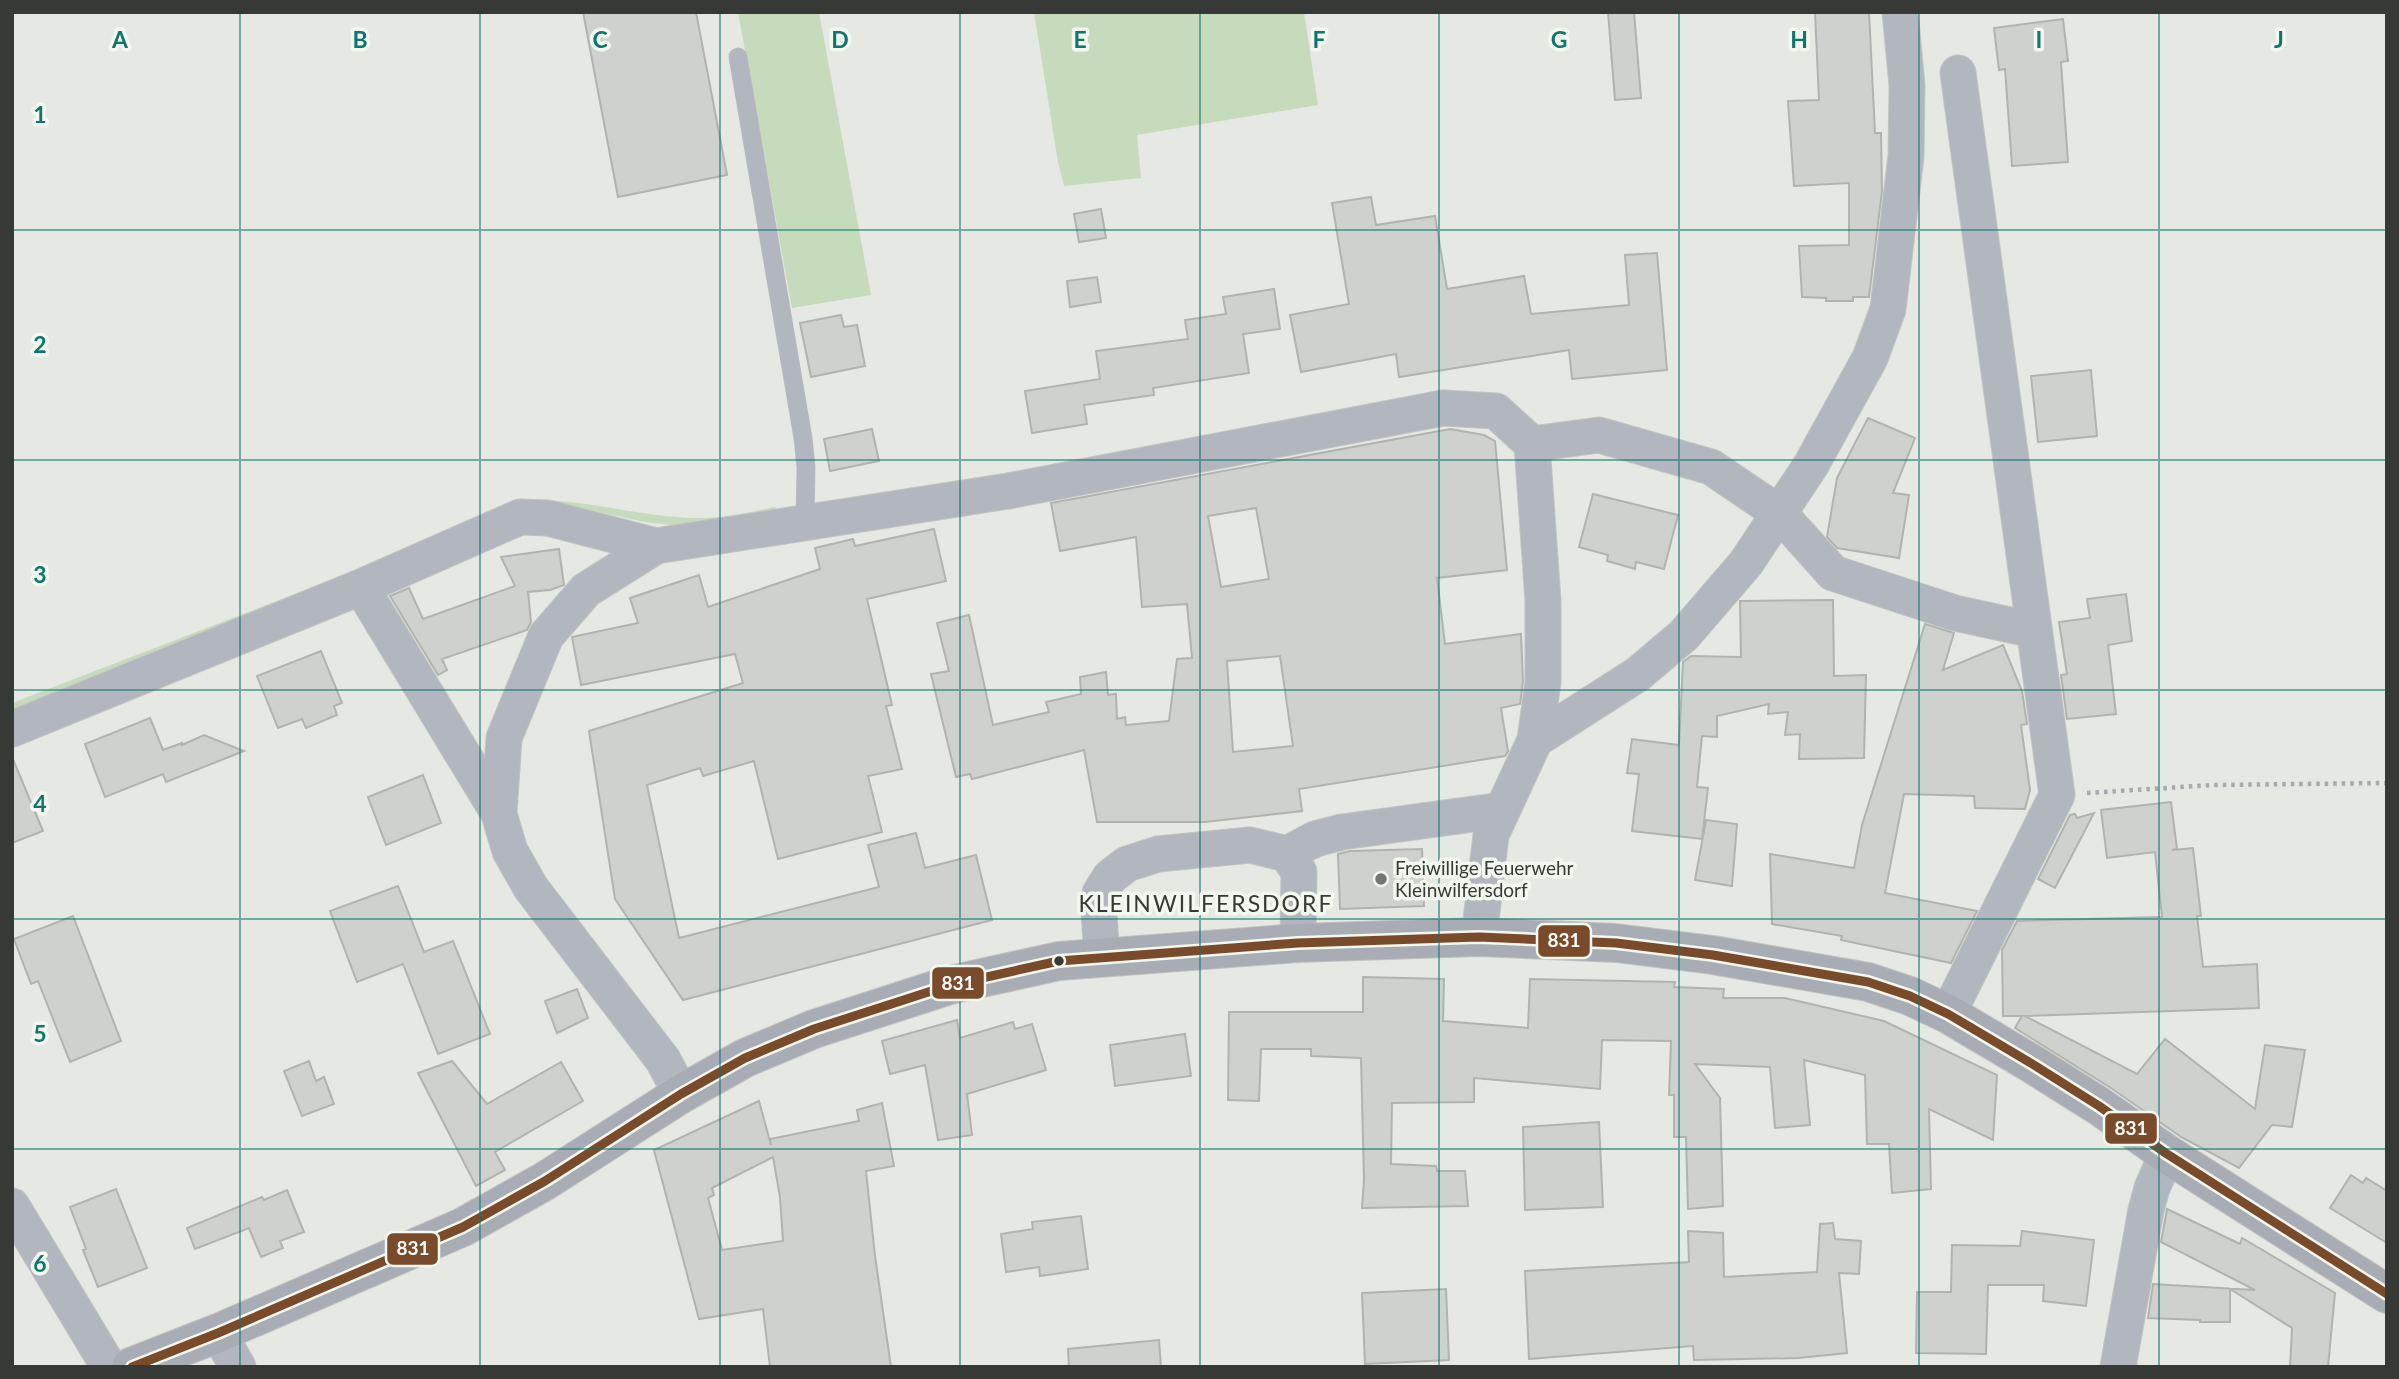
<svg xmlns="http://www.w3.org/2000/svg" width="2399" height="1379" font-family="Lato,sans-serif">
<rect width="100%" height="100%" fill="#e6e8e4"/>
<path fill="#c6dabc" d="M 738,12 L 819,12 L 871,295 L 792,308 Z
M 1034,12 L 1304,12 L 1318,105 L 1137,135 L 1141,178 L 1064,186 L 1058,162 Z
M 537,500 C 590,500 641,517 694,518 C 721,519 750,512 775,507 L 776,512 L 684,526 L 650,523 L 566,505 L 12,713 L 12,703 L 365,567 L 512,504 Z"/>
<path fill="#cfd1ce" stroke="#b2b3b0" stroke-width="2" fill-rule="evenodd" d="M 583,12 L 696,12 L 727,175 L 618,197 Z
M 1608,12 L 1634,12 L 1641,98 L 1615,100 Z
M 1815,12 L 1869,12 L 1875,133 L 1881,133 L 1882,191 L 1869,297 L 1853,297 L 1853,301 L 1826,301 L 1826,298 L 1802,297 L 1799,246 L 1849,245 L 1849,183 L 1794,186 L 1788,101 L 1819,100 Z
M 2063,19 L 2068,61 L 2061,62 L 2068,162 L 2012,166 L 2005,69 L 1999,70 L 1994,28 Z
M 1371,197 L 1376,225 L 1435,216 L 1447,289 L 1524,276 L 1531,314 L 1629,305 L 1625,255 L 1657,253 L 1667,370 L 1572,379 L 1569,350 L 1399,377 L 1396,354 L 1301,372 L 1290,315 L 1349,304 L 1332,203 Z
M 1101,209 L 1106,238 L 1079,242 L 1074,214 Z
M 1097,277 L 1101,302 L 1070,307 L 1067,281 Z
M 1274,289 L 1280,329 L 1243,334 L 1249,373 L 1153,388 L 1154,395 L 1084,405 L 1087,424 L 1032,433 L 1025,391 L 1100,379 L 1096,351 L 1188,339 L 1185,320 L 1226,314 L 1223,297 Z
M 841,315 L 844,327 L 857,325 L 865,366 L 811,377 L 800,323 Z
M 2091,370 L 2097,436 L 2038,442 L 2031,376 Z
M 1868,418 L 1915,438 L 1893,493 L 1909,495 L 1899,558 L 1837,548 L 1827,537 L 1837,478 Z
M 872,429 L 879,461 L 830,471 L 824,439 Z
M 1450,429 L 1484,435 L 1495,441 L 1507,570 L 1437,578 L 1445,644 L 1521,634 L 1523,681 L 1520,704 L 1501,708 L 1508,751 L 1505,756 L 1299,789 L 1302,811 L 1205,822 L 1097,822 L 1084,750 L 972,779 L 970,774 L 956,777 L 931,674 L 949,671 L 937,623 L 969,615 L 993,725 L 1049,712 L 1046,702 L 1081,694 L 1080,677 L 1106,672 L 1108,695 L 1116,694 L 1117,719 L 1125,717 L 1126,725 L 1169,721 L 1177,659 L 1192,658 L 1187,604 L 1142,607 L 1136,537 L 1060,551 L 1051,503 ZM 1256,508 L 1269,579 L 1221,587 L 1208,516 ZM 1280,656 L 1293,746 L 1233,752 L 1227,661 Z
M 1593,494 L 1678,515 L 1664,569 L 1636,562 L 1635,569 L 1607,561 L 1608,555 L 1579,547 Z
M 934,529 L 946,581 L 867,599 L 892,705 L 886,706 L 902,769 L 868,776 L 882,832 L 778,859 L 754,761 L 703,776 L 700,768 L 647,785 L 679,938 L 879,887 L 868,845 L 916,833 L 925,868 L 976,855 L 992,920 L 683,1000 L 615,899 L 589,731 L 743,683 L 735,654 L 581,685 L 572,637 L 638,623 L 630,598 L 699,575 L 708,607 L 820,569 L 815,548 L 853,539 L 855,546 Z
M 559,549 L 564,585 L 550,590 L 528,592 L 531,622 L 527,630 L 442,659 L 447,670 L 438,675 L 390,596 L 409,588 L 423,619 L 515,586 L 501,557 Z
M 2126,594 L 2132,641 L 2108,645 L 2116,714 L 2067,719 L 2061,675 L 2067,674 L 2059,622 L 2090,618 L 2087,599 Z
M 1833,600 L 1834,676 L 1866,675 L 1864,758 L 1799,759 L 1800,734 L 1785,735 L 1788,712 L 1768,714 L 1769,704 L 1717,716 L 1717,737 L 1702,736 L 1697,787 L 1708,788 L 1702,839 L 1632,831 L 1639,774 L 1627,773 L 1632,739 L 1679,745 L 1683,662 L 1691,656 L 1741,657 L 1740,601 Z
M 1925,624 L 1954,633 L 1943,670 L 2003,645 L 2022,691 L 2027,724 L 2021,725 L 2030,790 L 2025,809 L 1975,808 L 1974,796 L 1904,794 L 1885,893 L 1977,911 L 1951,963 L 1841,940 L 1842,936 L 1772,924 L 1770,854 L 1854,868 L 1862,825 Z
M 321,651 L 342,703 L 334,706 L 337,715 L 306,728 L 302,719 L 278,728 L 257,676 Z
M 150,718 L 163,750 L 182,743 L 182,745 L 204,735 L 244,751 L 166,782 L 163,774 L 105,797 L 85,744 Z
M 12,757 L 43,831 L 12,843 Z
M 423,775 L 441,823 L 386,845 L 368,797 Z
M 2171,802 L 2177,849 L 2172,850 L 2193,848 L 2201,916 L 2197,916 L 2203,967 L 2257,964 L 2259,1008 L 2025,1016 L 2137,1074 L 2165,1039 L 2255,1109 L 2265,1045 L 2305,1050 L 2292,1127 L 2272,1125 L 2239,1168 L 2181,1137 L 2111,1088 L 2015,1028 L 2022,1016 L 2003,1016 L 2002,950 L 2017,921 L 2162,917 L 2155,852 L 2107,858 L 2101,810 Z
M 2094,813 L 2055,888 L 2038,879 L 2070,815 L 2075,814 L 2077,818 Z
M 1706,820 L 1737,824 L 1732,886 L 1695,880 Z
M 1422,849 L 1424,906 L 1340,909 L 1338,854 L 1350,851 Z
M 398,886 L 424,952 L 453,941 L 490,1034 L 438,1054 L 403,964 L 357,982 L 330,911 Z
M 73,916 L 121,1041 L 70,1062 L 38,981 L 31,984 L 14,939 Z
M 1363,977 L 1444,979 L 1443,1021 L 1528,1028 L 1530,979 L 1675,982 L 1674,987 L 1724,989 L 1723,998 L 1785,998 L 1884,1021 L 1997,1075 L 1993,1140 L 1929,1109 L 1931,1189 L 1892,1193 L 1889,1144 L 1867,1144 L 1865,1075 L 1804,1060 L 1810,1125 L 1775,1128 L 1770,1067 L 1695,1064 L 1720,1098 L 1723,1206 L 1688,1209 L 1686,1137 L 1674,1137 L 1674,1095 L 1669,1095 L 1671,1041 L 1602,1040 L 1600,1089 L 1474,1078 L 1474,1102 L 1392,1103 L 1391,1164 L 1436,1166 L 1437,1171 L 1465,1171 L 1468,1206 L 1362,1208 L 1364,1180 L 1361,1058 L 1311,1056 L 1311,1049 L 1261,1049 L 1259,1101 L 1228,1100 L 1229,1012 L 1363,1012 Z
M 577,989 L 588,1018 L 557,1033 L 545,1001 Z
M 957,1020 L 960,1038 L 1013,1022 L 1015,1029 L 1032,1024 L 1046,1070 L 967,1094 L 972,1135 L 938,1140 L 925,1065 L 890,1074 L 882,1041 Z
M 1185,1034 L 1191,1076 L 1115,1086 L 1110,1045 Z
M 309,1061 L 316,1081 L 324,1077 L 334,1104 L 302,1116 L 284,1071 Z
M 452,1061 L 487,1104 L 561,1062 L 583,1101 L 495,1152 L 505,1170 L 476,1186 L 418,1073 Z
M 759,1101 L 771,1145 L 770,1139 L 859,1121 L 857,1110 L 882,1103 L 894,1166 L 866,1171 L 875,1256 L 891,1367 L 770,1367 L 763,1309 L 699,1319 L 654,1150 ZM 773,1157 L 780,1197 L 783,1241 L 722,1250 L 708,1198 L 714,1195 L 712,1188 Z
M 1599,1122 L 1603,1207 L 1525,1210 L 1523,1127 Z
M 2351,1175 L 2363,1183 L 2366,1178 L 2387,1191 L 2387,1243 L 2330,1208 Z
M 116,1189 L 147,1268 L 98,1287 L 83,1250 L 86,1249 L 70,1207 Z
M 287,1190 L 304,1232 L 280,1241 L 283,1248 L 261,1257 L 249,1228 L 195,1249 L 187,1228 L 262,1197 L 264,1200 Z
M 2167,1209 L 2240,1244 L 2242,1238 L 2335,1293 L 2328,1367 L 2290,1367 L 2292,1328 L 2230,1289 L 2230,1322 L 2200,1322 L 2200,1320 L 2148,1318 L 2153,1284 L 2255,1290 L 2161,1242 Z
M 1081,1216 L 1088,1269 L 1040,1276 L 1039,1267 L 1006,1272 L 1001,1234 L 1033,1229 L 1032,1222 Z
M 1833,1223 L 1835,1239 L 1861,1241 L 1859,1274 L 1839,1273 L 1847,1353 L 1798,1358 L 1694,1360 L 1693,1346 L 1529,1359 L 1525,1271 L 1689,1262 L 1688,1231 L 1723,1233 L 1724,1277 L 1817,1272 L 1820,1224 Z
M 2022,1231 L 2094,1240 L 2086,1306 L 2043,1301 L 2044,1285 L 1988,1285 L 1986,1354 L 1916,1353 L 1917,1292 L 1951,1292 L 1952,1245 L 2020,1246 Z
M 1446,1289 L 1449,1360 L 1365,1364 L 1362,1293 Z
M 1159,1340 L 1161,1367 L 1069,1367 L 1068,1349 Z"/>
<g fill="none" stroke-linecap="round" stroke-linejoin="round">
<defs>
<path id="service" d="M 738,57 L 803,438 L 806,467 L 805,522"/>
<path id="minor" d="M 1532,444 L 1599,435 L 1711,467 L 1779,513 L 1833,573 L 1955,613 L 2033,630
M 361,587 L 520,517 L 548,518 L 656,546 L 1008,491 L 1443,408 L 1496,411 L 1532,444 L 1543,601 L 1543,682 L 1535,740 L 1491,835 L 1479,937
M 12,729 L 361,587 L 499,814 L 510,851 L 531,888 L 663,1060 L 681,1094
M 1535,740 L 1638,674 L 1684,635 L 1746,563 L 1811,465 L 1870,358 L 1888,309 L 1906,156 L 1907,85 L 1900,12
M 499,814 L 504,738 L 546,636 L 586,590 L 656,546
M 1287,854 L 1315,839 L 1342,832 L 1502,810
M 1102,958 L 1099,913 L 1100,893 L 1110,877 L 1127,864 L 1158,854 L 1250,845 L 1287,854 L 1299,872 L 1298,943
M 1948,1014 L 2057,795 L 1958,73
M 12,1206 L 109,1367
M 218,1333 L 238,1367
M 2118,1367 L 2146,1210 L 2152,1188 L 2167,1154"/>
<path id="secondary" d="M 131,1367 L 218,1333 L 463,1227 L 545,1181 L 681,1094 L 745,1058 L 814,1029 L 950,985 L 1059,961 L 1298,943 L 1479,937 L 1616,943 L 1713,955 L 1868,982 L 1910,996 L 1948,1014 L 2034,1065 L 2099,1106 L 2167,1154 L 2387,1294"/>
</defs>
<use href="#service" stroke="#c3c4c2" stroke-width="19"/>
<use href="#minor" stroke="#c3c4c2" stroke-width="37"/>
<use href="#secondary" stroke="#c3c4c2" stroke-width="40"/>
<path stroke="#a6a9ad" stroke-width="4.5" stroke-dasharray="3.5 5" stroke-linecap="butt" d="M 2087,793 L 2213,785 L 2387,783"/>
<use href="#service" stroke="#b2b6be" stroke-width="18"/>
<use href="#minor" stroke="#b2b6be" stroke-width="35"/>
<use href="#secondary" stroke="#a8acb5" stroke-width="38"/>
<defs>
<path id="bus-1" d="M 132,1367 L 218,1333 L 463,1227 L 545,1181 L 681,1094 L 745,1058 L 814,1029 L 950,985 L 1059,961 L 1298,943 L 1479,937 L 1616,943 L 1713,955 L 1868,982 L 1910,996 L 1948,1014 L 2034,1065 L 2099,1106 L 2167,1154 L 2387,1294"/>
</defs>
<use href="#bus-1" stroke="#f2f8ef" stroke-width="14"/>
<use href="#bus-1" stroke="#7a4b2a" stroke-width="9"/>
</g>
<path fill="none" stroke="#0f766e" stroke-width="2" stroke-opacity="0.55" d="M 240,12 L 240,1367M 480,12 L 480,1367M 720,12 L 720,1367M 960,12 L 960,1367M 1200,12 L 1200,1367M 1439,12 L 1439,1367M 1679,12 L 1679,1367M 1919,12 L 1919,1367M 2159,12 L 2159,1367M 12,230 L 2387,230M 12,460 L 2387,460M 12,690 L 2387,690M 12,919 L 2387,919M 12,1149 L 2387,1149"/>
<circle fill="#747673" stroke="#f2f8ef" stroke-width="2.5" cx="1381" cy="879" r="7"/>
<circle fill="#373936" stroke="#f2f8ef" stroke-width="2.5" cx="1059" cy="961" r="6"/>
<g text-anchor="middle" stroke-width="7" stroke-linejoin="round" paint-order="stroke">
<g font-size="19" fill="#373936" stroke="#f2f8ef" text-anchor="start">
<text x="1395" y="875">Freiwillige Feuerwehr<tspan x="1395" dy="22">Kleinwilfersdorf</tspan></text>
</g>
<g font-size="23" letter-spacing="2" fill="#373936" stroke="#f2f8ef">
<text x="1206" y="912">KLEINWILFERSDORF</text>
</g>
</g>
<g font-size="23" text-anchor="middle" font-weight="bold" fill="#0f766e" stroke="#f2f8ef" stroke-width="7" stroke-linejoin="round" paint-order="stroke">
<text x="120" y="48">A</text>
<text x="360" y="48">B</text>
<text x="600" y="48">C</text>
<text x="840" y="48">D</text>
<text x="1080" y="48">E</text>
<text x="1319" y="48">F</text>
<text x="1559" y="48">G</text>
<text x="1799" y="48">H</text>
<text x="2039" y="48">I</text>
<text x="2279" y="48">J</text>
<text x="40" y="123">1</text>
<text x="40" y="353">2</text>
<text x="40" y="583">3</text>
<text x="40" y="812">4</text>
<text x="40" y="1042">5</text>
<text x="40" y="1272">6</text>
</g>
<g stroke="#f2f8ef" stroke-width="2.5">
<rect x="1537" y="924" width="54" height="34" rx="7" fill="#7a4b2a"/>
<rect x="931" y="966" width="54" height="34" rx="7" fill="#7a4b2a"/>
<rect x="2104" y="1112" width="54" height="33" rx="7" fill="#7a4b2a"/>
<rect x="386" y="1232" width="53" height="34" rx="7" fill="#7a4b2a"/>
</g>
<g font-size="19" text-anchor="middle" font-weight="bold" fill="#fff">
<text x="1564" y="947">831</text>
<text x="958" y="990">831</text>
<text x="2131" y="1135">831</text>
<text x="413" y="1255">831</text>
</g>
<rect width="2399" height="1379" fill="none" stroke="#373936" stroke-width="28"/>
</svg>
